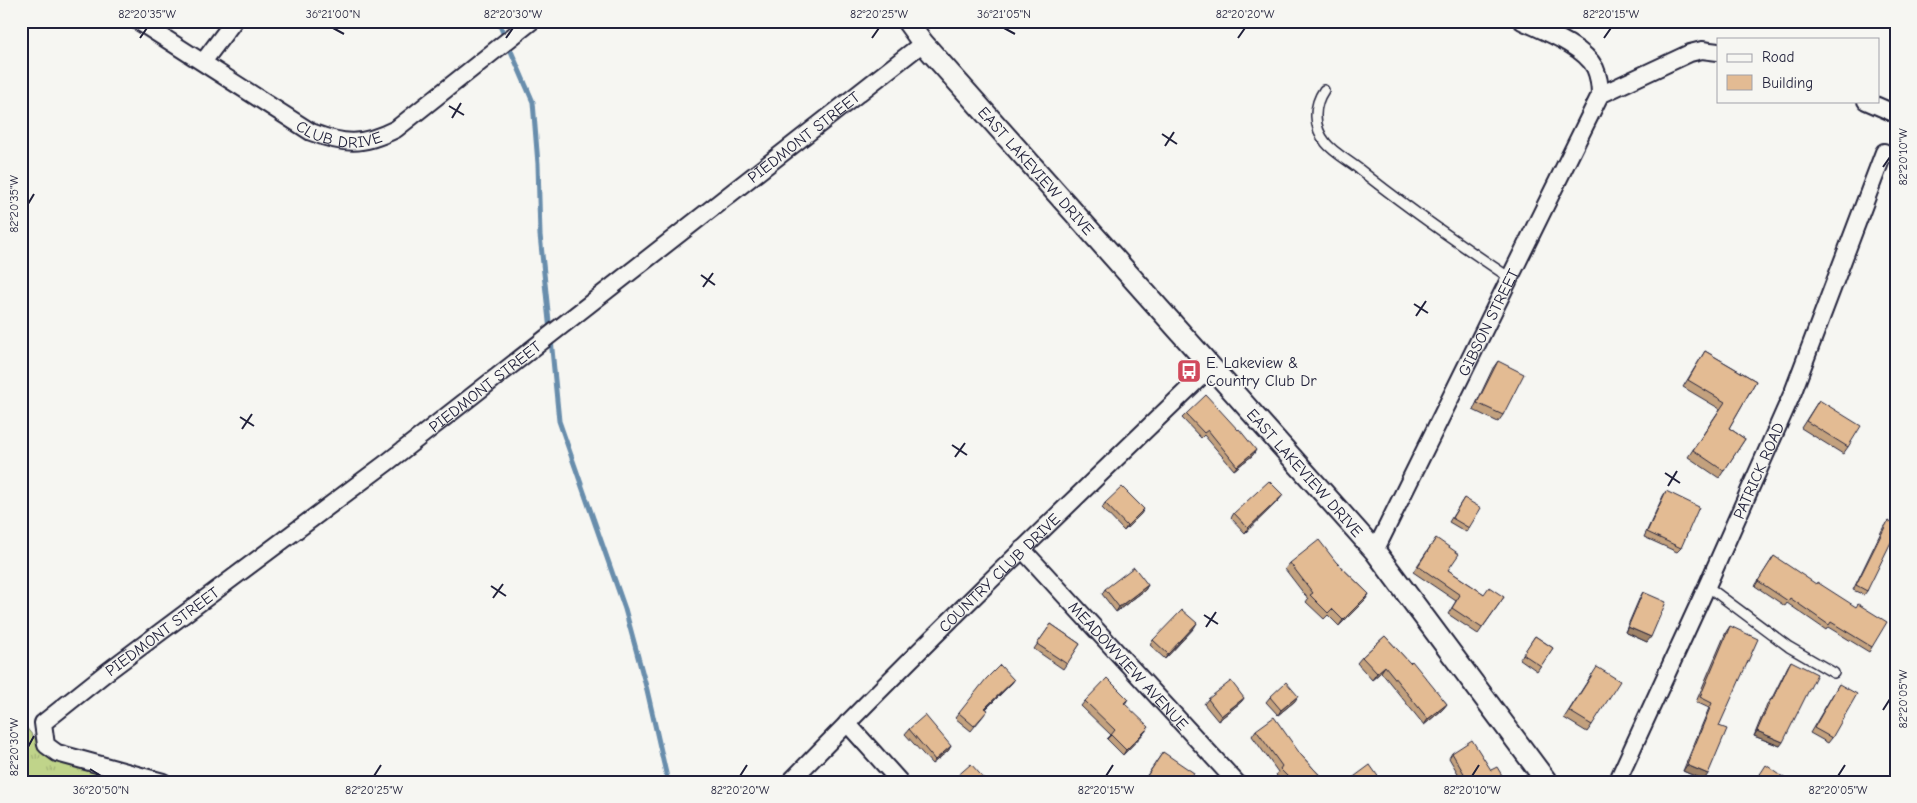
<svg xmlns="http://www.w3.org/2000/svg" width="1917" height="803" font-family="'Comic Neue',sans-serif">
<defs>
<pattern id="grass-tufts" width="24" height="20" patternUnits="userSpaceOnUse" patternTransform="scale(1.25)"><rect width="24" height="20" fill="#c0d48a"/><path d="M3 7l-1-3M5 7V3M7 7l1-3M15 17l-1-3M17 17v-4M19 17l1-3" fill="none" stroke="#a5b678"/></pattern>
</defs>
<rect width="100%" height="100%" fill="#f6f6f2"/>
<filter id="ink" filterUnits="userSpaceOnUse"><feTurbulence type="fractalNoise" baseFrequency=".02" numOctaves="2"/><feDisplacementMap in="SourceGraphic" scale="10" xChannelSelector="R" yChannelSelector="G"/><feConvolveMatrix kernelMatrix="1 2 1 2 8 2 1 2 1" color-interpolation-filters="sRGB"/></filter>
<g filter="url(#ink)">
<path fill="url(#grass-tufts)" stroke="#717b62" d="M 21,721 L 49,756 L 136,782 L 21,782 Z"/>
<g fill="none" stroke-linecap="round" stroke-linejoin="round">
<path stroke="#688dac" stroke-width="5" d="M 498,21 L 533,102 L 538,164 L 540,235 L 550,331
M 551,339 L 559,421 L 625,609 L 647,690 L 668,782"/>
<defs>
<path id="service" d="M 1324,90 C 1313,106 1313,127 1326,143 C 1333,152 1349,161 1359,169 C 1407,208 1458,243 1510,278
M 1707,586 L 1789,647 L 1834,673"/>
<g id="minor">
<path id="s1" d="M 138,21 L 311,132 C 345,145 362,146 396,129 L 532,21"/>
<path d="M 1522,21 C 1543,31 1584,46 1595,68 C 1599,77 1600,85 1600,95 L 1690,53 L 1702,50 L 1718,52"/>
<path d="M 203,62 L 234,21"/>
<path d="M 1866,101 L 1896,114"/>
<path id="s2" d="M 1022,549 L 1236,782"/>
<path id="s3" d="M 1375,551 L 1600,95"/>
<path d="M 847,723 L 900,782"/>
<path id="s4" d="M 163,782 L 57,753 L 46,745 L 43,723 L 107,672 L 389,461 L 923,43"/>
<path id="s5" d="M 790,782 C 927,640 1069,504 1211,367"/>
<path id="s6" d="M 1617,782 L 1707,586 L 1793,392 L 1884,152"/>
</g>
<g id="tertiary">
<path id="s7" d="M 907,21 L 923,43 L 1375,551 L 1547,782"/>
</g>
</defs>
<use href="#service" stroke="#22223b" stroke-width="12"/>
<use href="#minor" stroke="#22223b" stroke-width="20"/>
<use href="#tertiary" stroke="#22223b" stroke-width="24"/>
<use href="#service" stroke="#f6f6f2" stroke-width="9"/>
<use href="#minor" stroke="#f6f6f2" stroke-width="16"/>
<use href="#tertiary" stroke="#f6f6f2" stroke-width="20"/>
</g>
<path fill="#c3a17e" stroke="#22223b" d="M 1705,351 L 1756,381 L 1729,428 L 1745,439 L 1719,478 L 1688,457 L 1720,409 L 1683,387 Z
M 1498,361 L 1503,415 L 1498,422 L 1473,410 L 1493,368 Z
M 1819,400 L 1848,447 L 1843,454 L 1801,428 Z
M 1186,414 L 1238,430 L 1253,455 L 1234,470 L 1204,435 L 1201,438 L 1182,418 Z
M 1666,491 L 1681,548 L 1677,552 L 1644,537 L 1663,496 Z
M 1464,498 L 1469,528 L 1466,532 L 1449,522 Z
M 1279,500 L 1245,533 L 1231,518 L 1234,513 Z
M 1105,503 L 1141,514 L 1124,531 L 1102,508 Z
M 1888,521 L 1867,591 L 1864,595 L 1853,590 L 1884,526 Z
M 1436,538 L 1448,570 L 1484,594 L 1504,597 L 1478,634 L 1448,614 L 1456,601 L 1413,572 Z
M 1774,556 L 1872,647 L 1869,652 L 1828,627 L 1826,630 L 1787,603 L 1785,606 L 1755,586 Z
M 1336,562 L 1369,594 L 1365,600 L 1339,626 L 1328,615 L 1324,619 L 1306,602 L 1308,599 L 1285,569 L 1290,563 Z
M 1148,585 L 1145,590 L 1116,612 L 1102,594 L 1105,589 Z
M 1643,592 L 1647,642 L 1625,632 L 1640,597 Z
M 1051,624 L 1080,644 L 1063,669 L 1034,649 Z
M 1730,626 L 1719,726 L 1704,780 L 1683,771 L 1709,708 L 1696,702 L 1726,632 Z
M 1194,628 L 1165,659 L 1150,645 L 1153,640 Z
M 1385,636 L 1447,704 L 1442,710 L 1424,725 L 1381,672 L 1372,680 L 1357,663 L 1362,657 Z
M 1535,636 L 1553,648 L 1537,671 L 1520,659 Z
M 1791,661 L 1780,746 L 1754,736 L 1767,704 L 1771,699 L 1771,700 L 1788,666 Z
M 1592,674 L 1592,725 L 1587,732 L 1564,718 Z
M 1014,680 L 1011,684 L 986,709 L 984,715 L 971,731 L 955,718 L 959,713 Z
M 1839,684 L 1832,738 L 1828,743 L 1810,733 Z
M 1270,697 L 1295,701 L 1278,715 L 1266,702 Z
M 1244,698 L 1241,702 L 1218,721 L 1204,704 L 1208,699 Z
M 1128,699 L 1125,704 L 1145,732 L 1123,755 L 1107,739 L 1111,735 L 1081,706 L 1085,701 Z
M 909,729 L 951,746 L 948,751 L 932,764 L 905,734 Z
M 1256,730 L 1301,755 L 1326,782 L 1283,782 L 1276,775 L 1278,772 L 1252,736 Z
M 1163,752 L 1188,782 L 1146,782 L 1144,780 Z
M 1452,753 L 1491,770 L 1506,782 L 1463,782 L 1449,758 Z
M 955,778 L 987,782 L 952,782 Z"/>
<path fill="#9f8367" stroke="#22223b" d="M 1256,450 L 1253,455 L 1234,470 L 1237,466 Z
M 1283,495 L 1279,500 L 1245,533 L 1248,528 Z
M 1144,509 L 1141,514 L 1124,531 L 1127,526 Z
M 1148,585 L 1145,590 L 1116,612 L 1119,607 Z
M 1369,594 L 1365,600 L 1339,626 L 1343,620 Z
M 1197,623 L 1194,628 L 1165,659 L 1168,654 Z
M 1628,627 L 1651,637 L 1647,642 L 1625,632 Z
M 1385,666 L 1381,672 L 1372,680 L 1377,673 Z
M 1014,680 L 1011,684 L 981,713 L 985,708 Z
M 1298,696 L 1295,701 L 1278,715 L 1281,710 Z
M 1244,698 L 1241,702 L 1218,721 L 1221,716 Z
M 1447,704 L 1442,710 L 1424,725 L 1428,719 Z
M 1149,727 L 1145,732 L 1123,755 L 1126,750 Z
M 1757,731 L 1783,742 L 1780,746 L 1754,736 Z
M 951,746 L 948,751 L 932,764 L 935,760 Z
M 1687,765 L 1708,774 L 1704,780 L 1683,771 Z"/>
<path fill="#e3bb93" stroke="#22223b" d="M 1705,351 L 1756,381 L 1729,428 L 1745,439 L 1724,471 L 1693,450 L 1725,402 L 1688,380 Z
M 1498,361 L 1524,374 L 1503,415 L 1477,403 Z
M 1206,395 L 1238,430 L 1239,429 L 1256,450 L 1237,466 L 1208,430 L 1204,433 L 1186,414 Z
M 1819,400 L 1861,426 L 1848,447 L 1806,421 Z
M 1269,481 L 1283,495 L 1248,528 L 1234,513 Z
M 1122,487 L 1144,509 L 1127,526 L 1105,503 Z
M 1666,491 L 1699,507 L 1681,548 L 1647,532 Z
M 1464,498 L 1481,508 L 1469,528 L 1452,518 Z
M 1888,521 L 1896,525 L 1896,532 L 1867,591 L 1856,585 Z
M 1436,538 L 1459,554 L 1448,570 L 1484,594 L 1489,587 L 1504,597 L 1482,628 L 1452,608 L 1460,595 L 1418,566 Z
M 1319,540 L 1336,562 L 1369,594 L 1343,620 L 1332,609 L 1328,613 L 1310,595 L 1313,593 L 1290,563 Z
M 1774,556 L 1816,584 L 1817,582 L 1856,607 L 1858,604 L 1887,622 L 1872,647 L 1831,622 L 1829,625 L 1790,598 L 1788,601 L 1758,581 Z
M 1134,567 L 1148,585 L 1119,607 L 1105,589 Z
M 1643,592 L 1666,602 L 1651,637 L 1628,627 Z
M 1182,610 L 1197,623 L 1168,654 L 1153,640 Z
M 1051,624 L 1080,644 L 1067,664 L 1037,644 Z
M 1730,626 L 1758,639 L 1719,726 L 1727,729 L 1708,774 L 1687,765 L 1712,703 L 1700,697 Z
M 1385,636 L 1410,663 L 1412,661 L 1447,704 L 1428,719 L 1385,666 L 1377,673 L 1362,657 Z
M 1535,636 L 1553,648 L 1541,666 L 1523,654 Z
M 1791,661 L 1817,674 L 1783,742 L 1757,731 L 1771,699 L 1772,700 Z
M 1000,665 L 1014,680 L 985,708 L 988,710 L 974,726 L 959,713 L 986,679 Z
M 1597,667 L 1620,681 L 1592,725 L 1569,711 Z
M 1107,678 L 1128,699 L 1124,703 L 1149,727 L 1126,750 L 1111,735 L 1115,730 L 1085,701 Z
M 1231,681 L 1244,698 L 1221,716 L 1208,699 Z
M 1286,682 L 1298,696 L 1281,710 L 1270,697 Z
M 1839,684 L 1857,694 L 1832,738 L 1814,728 Z
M 925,715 L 951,746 L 935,760 L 909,729 Z
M 1274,717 L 1301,755 L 1326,782 L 1293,782 L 1280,769 L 1282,766 L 1256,730 Z
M 1472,740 L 1491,770 L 1497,767 L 1506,782 L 1469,782 L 1452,753 Z
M 1163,752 L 1194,773 L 1188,782 L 1156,782 L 1147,776 Z
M 971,764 L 987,782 L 958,782 L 955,778 Z
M 1370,765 L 1382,782 L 1347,782 Z
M 1766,765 L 1790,782 L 1755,782 Z
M 849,778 L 855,782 L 847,782 Z"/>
</g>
<path fill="none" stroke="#22223b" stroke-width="2" d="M 333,28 L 344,34M 1004,28 L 1015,34M 140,38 L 147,28M 506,38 L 513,28M 872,38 L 879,28M 1238,38 L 1245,28M 1604,38 L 1611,28M 449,106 L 464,115M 452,118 L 461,103M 1162,134 L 1177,144M 1165,146 L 1174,132M 1883,167 L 1890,157M 28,204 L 34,194M 701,275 L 715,285M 703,287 L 713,273M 1414,304 L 1428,313M 1416,316 L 1426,301M 240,417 L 254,426M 242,429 L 252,414M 952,445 L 967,455M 955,457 L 965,443M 1665,473 L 1680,483M 1668,486 L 1677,471M 491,586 L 506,596M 493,598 L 503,584M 1204,615 L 1218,624M 1206,627 L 1216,612M 1883,710 L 1890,699M 28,747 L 34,736M 90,769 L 101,776M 374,776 L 381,765M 740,776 L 747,765M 1106,776 L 1113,765M 1472,776 L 1479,765M 1838,776 L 1845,765"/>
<defs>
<symbol id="bus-square" viewBox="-11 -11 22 22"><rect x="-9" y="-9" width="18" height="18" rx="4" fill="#d1495b" stroke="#f6f6f2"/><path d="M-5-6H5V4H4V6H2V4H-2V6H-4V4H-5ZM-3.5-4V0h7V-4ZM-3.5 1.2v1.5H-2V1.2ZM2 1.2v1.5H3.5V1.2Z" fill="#fff"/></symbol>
</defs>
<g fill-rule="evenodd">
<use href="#bus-square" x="1175" y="357" width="28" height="28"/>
</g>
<g text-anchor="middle" stroke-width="4" stroke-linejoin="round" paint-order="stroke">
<g font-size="16" fill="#22223b" stroke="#f6f6f2">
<text dy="6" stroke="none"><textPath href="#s1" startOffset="234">CLUB DRIVE</textPath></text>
<text dy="6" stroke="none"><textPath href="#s4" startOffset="1106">PIEDMONT STREET</textPath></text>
<text dy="6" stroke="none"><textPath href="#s7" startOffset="198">EAST LAKEVIEW DRIVE</textPath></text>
<text dy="6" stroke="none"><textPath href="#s3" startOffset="255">GIBSON STREET</textPath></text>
<text dy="6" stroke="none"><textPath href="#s4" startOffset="701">PIEDMONT STREET</textPath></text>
<text dy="6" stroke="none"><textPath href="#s6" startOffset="342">PATRICK ROAD</textPath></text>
<text dy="6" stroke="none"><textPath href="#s7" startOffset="602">EAST LAKEVIEW DRIVE</textPath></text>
<text dy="6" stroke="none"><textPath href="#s5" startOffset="296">COUNTRY CLUB DRIVE</textPath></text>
<text dy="6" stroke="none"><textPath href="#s4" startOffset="296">PIEDMONT STREET</textPath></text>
<text dy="6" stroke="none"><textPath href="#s2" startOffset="158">MEADOWVIEW AVENUE</textPath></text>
</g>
<g font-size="16" fill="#22223b" stroke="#f6f6f2" text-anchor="start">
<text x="1206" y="368">E. Lakeview &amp;<tspan x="1206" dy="18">Country Club Dr</tspan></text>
</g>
</g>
<rect width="1917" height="803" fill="none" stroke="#f6f6f2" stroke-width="55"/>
<rect x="1717" y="38" width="162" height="65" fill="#f6f6f2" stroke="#a1a1a9"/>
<rect x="1727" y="54" width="25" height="8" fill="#f6f6f2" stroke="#a1a1a9"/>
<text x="1762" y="62" font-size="15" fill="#22223b">Road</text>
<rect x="1727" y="75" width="25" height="15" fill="#e3bb93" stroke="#a1a1a9"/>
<text x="1762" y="88" font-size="15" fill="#22223b">Building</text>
<rect x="28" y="28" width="1862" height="748" fill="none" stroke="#22223b" stroke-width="2"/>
<g font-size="12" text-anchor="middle" fill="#22223b">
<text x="147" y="18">82°20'35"W</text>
<text x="333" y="18">36°21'00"N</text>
<text x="513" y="18">82°20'30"W</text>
<text x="879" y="18">82°20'25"W</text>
<text x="1004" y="18">36°21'05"N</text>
<text x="1245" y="18">82°20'20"W</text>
<text x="1611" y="18">82°20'15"W</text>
<text transform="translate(1903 157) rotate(-90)" y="4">82°20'10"W</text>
<text transform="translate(14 204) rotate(-90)" y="4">82°20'35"W</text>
<text transform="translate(1903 699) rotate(-90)" y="4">82°20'05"W</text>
<text transform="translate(14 747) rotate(-90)" y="4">82°20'30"W</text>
<text x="101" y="794">36°20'50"N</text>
<text x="374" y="794">82°20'25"W</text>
<text x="740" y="794">82°20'20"W</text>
<text x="1106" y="794">82°20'15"W</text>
<text x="1472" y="794">82°20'10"W</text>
<text x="1838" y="794">82°20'05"W</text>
</g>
</svg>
